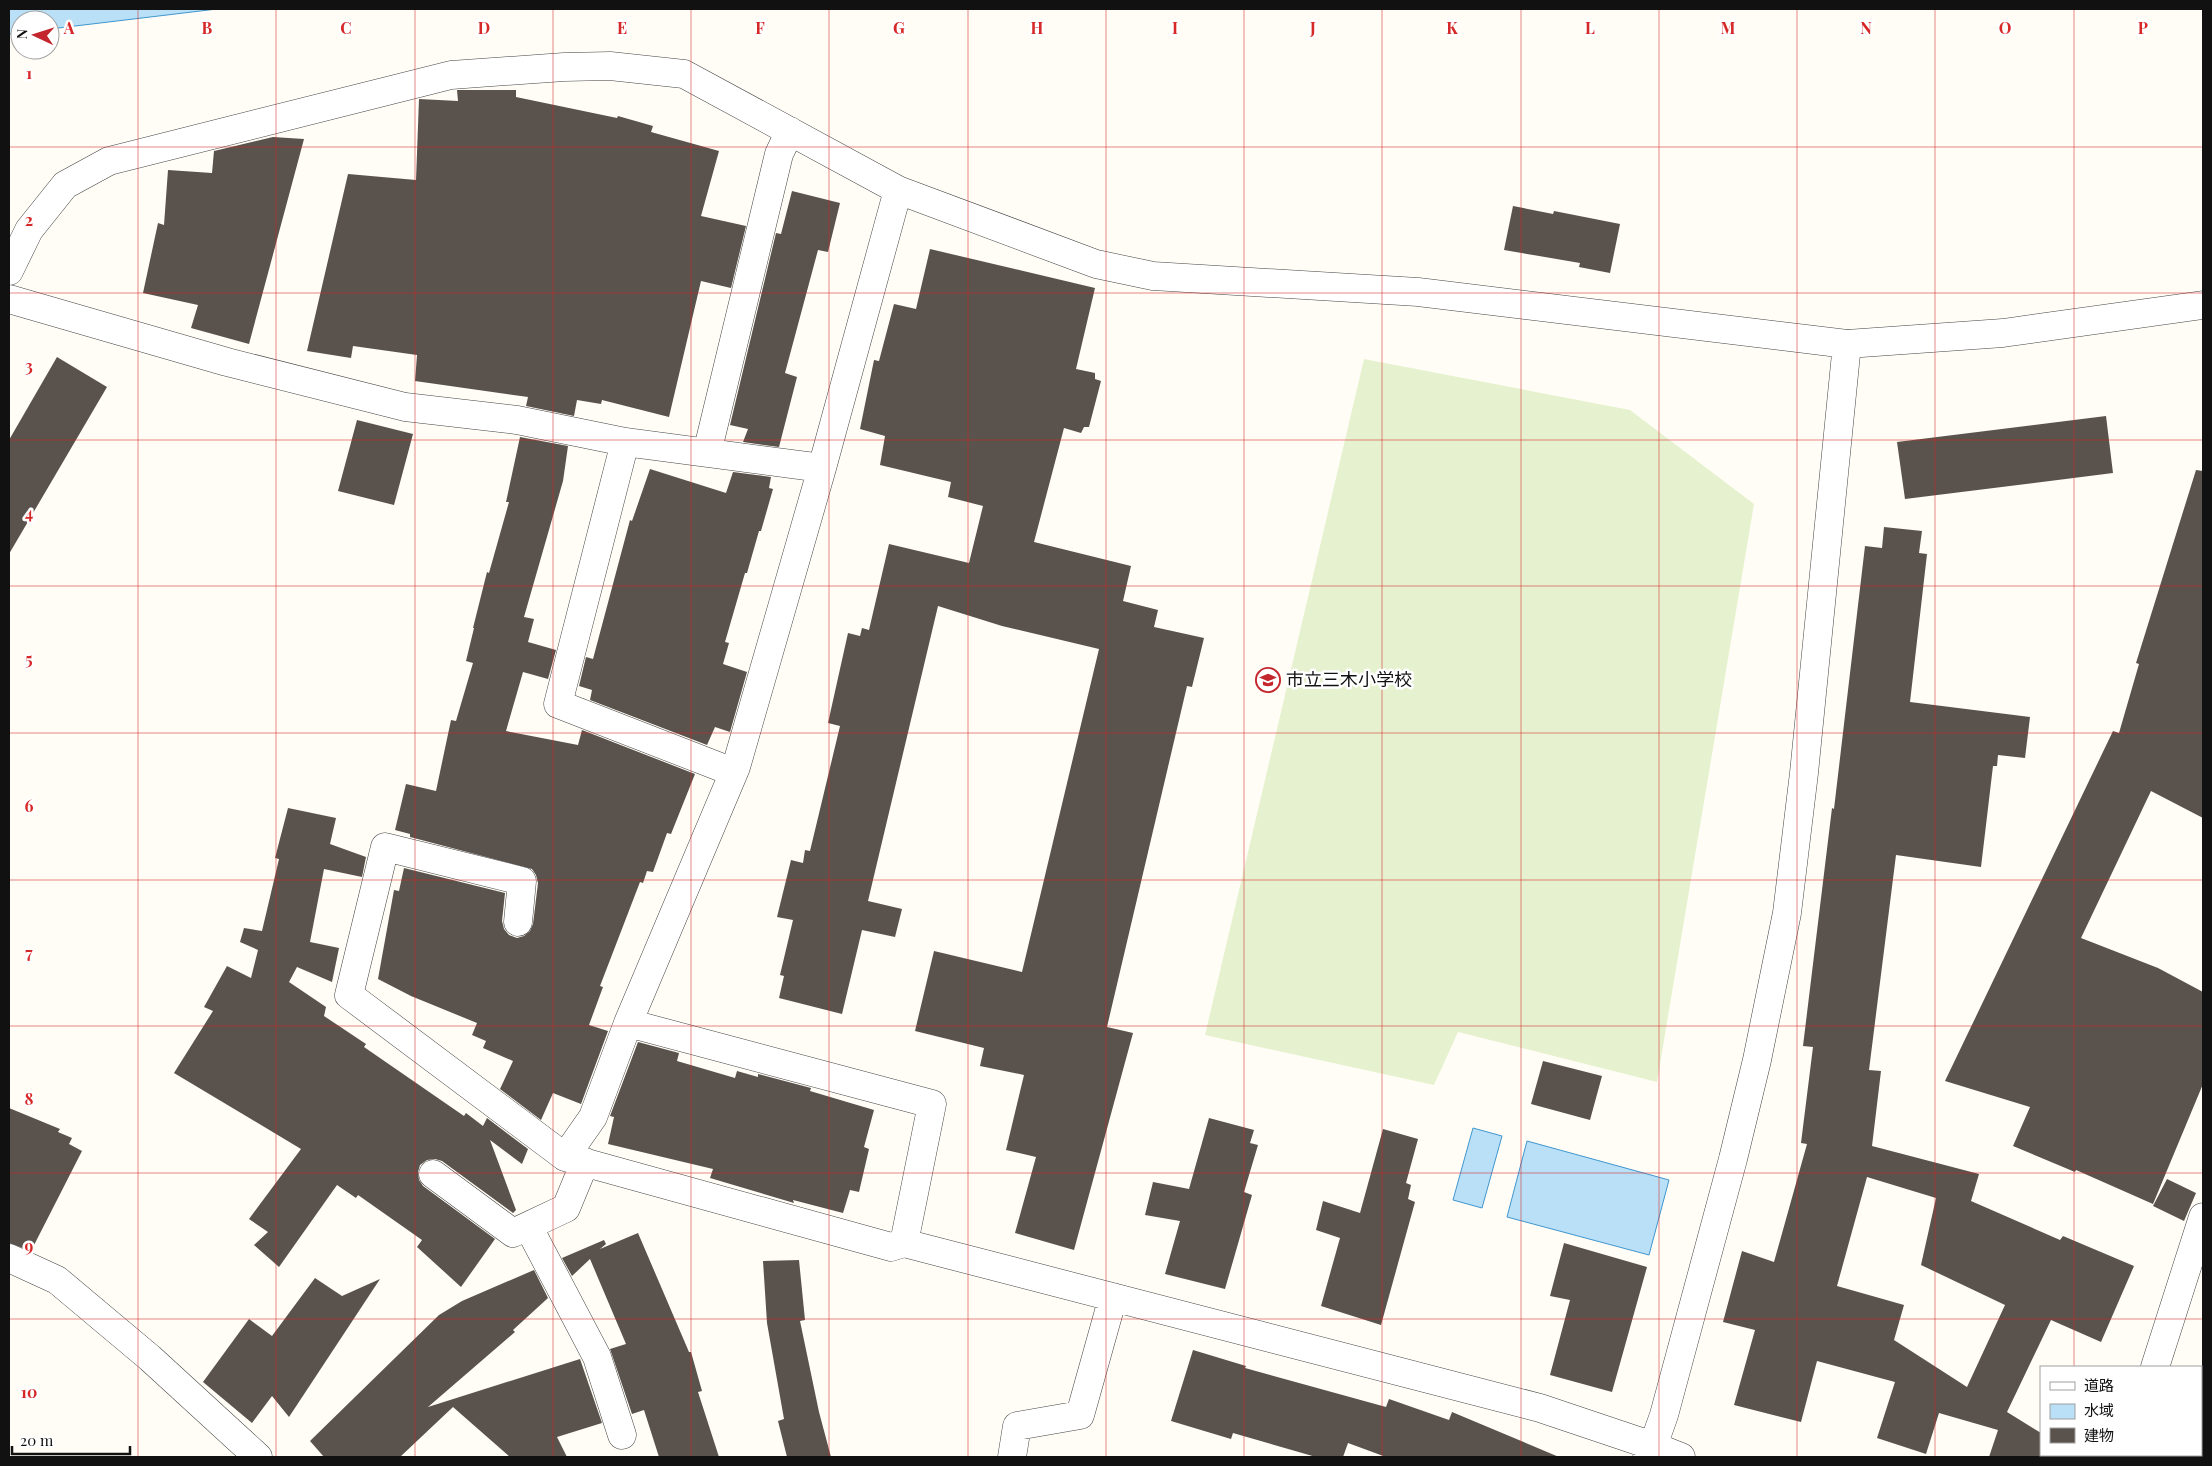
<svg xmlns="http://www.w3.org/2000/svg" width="2212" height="1466" font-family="'Playfair Display','Noto Sans JP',serif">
<rect width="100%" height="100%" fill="#fffdf5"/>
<path fill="#e6f2cf" d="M 1364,359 L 1630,410 L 1754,504 L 1657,1082 L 1458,1032 L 1434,1085 L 1205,1035 Z"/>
<path fill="#b9e0f7" stroke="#3f96cf" d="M 9,9 L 217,9 L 50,29 L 50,20 L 20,20 L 20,33 L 9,34 Z
M 1473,1128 L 1502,1136 L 1482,1208 L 1453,1200 Z
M 1527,1141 L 1669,1180 L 1649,1255 L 1507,1217 Z"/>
<path fill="#5a524d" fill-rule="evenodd" d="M 457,90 L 516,90 L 516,97 L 617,118 L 618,116 L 653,126 L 651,132 L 719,151 L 701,216 L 746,226 L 731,288 L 701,281 L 669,417 L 602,400 L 601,404 L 577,400 L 574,416 L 526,406 L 528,397 L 415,381 L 417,355 L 353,346 L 351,358 L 307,351 L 348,174 L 416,180 L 419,99 L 458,101 Z
M 273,137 L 304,139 L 249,344 L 191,328 L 198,305 L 143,293 L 158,223 L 164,225 L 168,170 L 212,173 L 214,151 Z
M 792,191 L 840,203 L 828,252 L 818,250 L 785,373 L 797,377 L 779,447 L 743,442 L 748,429 L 730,425 L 776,233 L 781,234 Z
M 1513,206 L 1553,214 L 1554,211 L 1620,224 L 1610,273 L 1579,267 L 1580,263 L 1504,250 Z
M 930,249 L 1095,288 L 1076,369 L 1095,373 L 1095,379 L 1101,381 L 1089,427 L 1084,427 L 1081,433 L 1064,428 L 1034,542 L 1131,566 L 1123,601 L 1158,610 L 1154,627 L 1204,638 L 1192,687 L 1187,686 L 1107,1027 L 1133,1033 L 1074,1250 L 1015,1233 L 1036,1157 L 1006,1150 L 1024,1075 L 980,1066 L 984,1048 L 915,1031 L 934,951 L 1022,972 L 1099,649 L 1002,626 L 938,606 L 868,901 L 902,909 L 895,937 L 862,930 L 842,1014 L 779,998 L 784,976 L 780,975 L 793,920 L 777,917 L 791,860 L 803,863 L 805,850 L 810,851 L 840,726 L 828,723 L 848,633 L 860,636 L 862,628 L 869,630 L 889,544 L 969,563 L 983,506 L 948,497 L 951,482 L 880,465 L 885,436 L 860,429 L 874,360 L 879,361 L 894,304 L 916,309 Z
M 57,357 L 107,387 L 9,554 L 9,440 Z
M 2106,416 L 2113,473 L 1905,499 L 1897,442 Z
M 357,420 L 413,434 L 394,505 L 338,491 Z
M 520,437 L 568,446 L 563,481 L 524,617 L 534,619 L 528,642 L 556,650 L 548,679 L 523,672 L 506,731 L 578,745 L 582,730 L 695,774 L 671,834 L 667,833 L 653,872 L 647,871 L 643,883 L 640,882 L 600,986 L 603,987 L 589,1025 L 608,1031 L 581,1104 L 553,1093 L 541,1120 L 500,1089 L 513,1061 L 483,1048 L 486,1041 L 472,1035 L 477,1023 L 411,996 L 378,979 L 394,890 L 399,891 L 404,868 L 505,893 L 502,921 L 504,929 L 509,935 L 517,938 L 524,936 L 530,931 L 533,924 L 538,883 L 536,875 L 532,869 L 410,837 L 410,834 L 395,830 L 406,784 L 436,791 L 451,720 L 456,721 L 473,663 L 466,661 L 474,628 L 473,628 L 487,572 L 489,573 L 509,502 L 506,502 Z
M 650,469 L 726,493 L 733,472 L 771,477 L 769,488 L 773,489 L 761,531 L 759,531 L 747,573 L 745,573 L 725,642 L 729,643 L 723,664 L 747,672 L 730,732 L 715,727 L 707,745 L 590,700 L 592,690 L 579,686 L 586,657 L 593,659 L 630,520 L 632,521 Z
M 2196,470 L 2203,471 L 2203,818 L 2151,791 L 2081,938 L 2158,968 L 2203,992 L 2203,1084 L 2153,1204 L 2076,1170 L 2075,1172 L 2013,1146 L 2030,1107 L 1945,1081 L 2113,731 L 2119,733 L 2139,664 L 2136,663 Z
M 1884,527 L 1922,531 L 1919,553 L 1927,554 L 1910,702 L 2030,717 L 2025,758 L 1998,755 L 1997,766 L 1993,766 L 1981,867 L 1896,855 L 1869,1070 L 1881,1071 L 1872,1146 L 1979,1174 L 1971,1201 L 2060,1240 L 2063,1236 L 2134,1266 L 2101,1342 L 2051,1320 L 2007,1412 L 2041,1433 L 2041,1455 L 2091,1455 L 2093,1457 L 1989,1457 L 1998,1430 L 1939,1413 L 1926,1454 L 1877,1438 L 1895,1382 L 1817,1361 L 1801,1422 L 1734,1405 L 1755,1330 L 1723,1322 L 1742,1251 L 1774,1262 L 1807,1144 L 1801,1143 L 1813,1047 L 1803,1046 L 1832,808 L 1834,809 L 1865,546 L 1882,548 ZM 1867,1177 L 1936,1198 L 1921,1265 L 2005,1305 L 1967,1387 L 1894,1340 L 1904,1305 L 1837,1286 Z
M 288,808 L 336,818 L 330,844 L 366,857 L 362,877 L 324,869 L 310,942 L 339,948 L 332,982 L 297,967 L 289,982 L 326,1007 L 324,1016 L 366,1044 L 364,1047 L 464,1116 L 466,1113 L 483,1126 L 487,1118 L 528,1149 L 522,1164 L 490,1140 L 516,1210 L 513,1213 L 442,1161 L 435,1159 L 427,1160 L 420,1165 L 418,1172 L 419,1180 L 423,1186 L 495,1239 L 461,1287 L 417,1247 L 422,1240 L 358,1195 L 356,1198 L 337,1185 L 279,1267 L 254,1245 L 268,1232 L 249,1219 L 301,1149 L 174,1073 L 213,1011 L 204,1007 L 227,966 L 251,978 L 258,950 L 240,942 L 244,928 L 262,931 L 279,859 L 275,858 Z
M 638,1042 L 679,1053 L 677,1061 L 735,1078 L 737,1071 L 758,1077 L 758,1074 L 811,1088 L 810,1091 L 874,1110 L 864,1147 L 869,1149 L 859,1192 L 850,1190 L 843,1213 L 793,1200 L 794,1203 L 710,1178 L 713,1169 L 608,1144 L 614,1117 L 610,1116 Z
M 1543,1061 L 1602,1076 L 1590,1120 L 1531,1104 Z
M 9,1108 L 60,1129 L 58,1132 L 72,1138 L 69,1144 L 82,1151 L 31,1251 L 9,1243 Z
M 1209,1118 L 1254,1130 L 1250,1143 L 1258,1145 L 1244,1192 L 1252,1195 L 1225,1289 L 1165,1274 L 1180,1221 L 1145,1215 L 1153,1182 L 1189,1189 Z
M 1383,1129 L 1418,1139 L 1406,1183 L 1411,1185 L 1408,1199 L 1415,1202 L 1381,1325 L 1321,1306 L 1340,1238 L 1316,1230 L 1323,1201 L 1360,1213 Z
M 2167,1179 L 2196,1193 L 2184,1221 L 2153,1206 Z
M 638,1233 L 689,1352 L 691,1352 L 702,1391 L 698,1392 L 719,1457 L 659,1457 L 644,1410 L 632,1414 L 610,1349 L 626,1344 L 590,1259 L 572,1276 L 562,1258 L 604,1240 L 606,1244 L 600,1249 Z
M 1564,1243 L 1647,1267 L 1612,1392 L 1550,1375 L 1570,1300 L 1550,1296 Z
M 799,1260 L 805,1320 L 800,1321 L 819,1412 L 831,1457 L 787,1457 L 778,1421 L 784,1419 L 767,1323 L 763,1261 Z
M 534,1270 L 548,1298 L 513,1330 L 515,1332 L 428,1407 L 580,1359 L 602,1423 L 557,1437 L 567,1457 L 510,1457 L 453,1407 L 400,1457 L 324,1457 L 310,1441 L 439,1315 L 462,1301 Z
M 315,1278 L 342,1296 L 380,1279 L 289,1417 L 272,1396 L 252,1423 L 203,1382 L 249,1319 L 272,1336 Z
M 1193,1350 L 1246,1366 L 1245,1368 L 1386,1407 L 1389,1399 L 1449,1420 L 1452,1412 L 1559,1457 L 1386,1457 L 1348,1443 L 1343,1457 L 1316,1457 L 1233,1433 L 1231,1439 L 1171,1421 Z"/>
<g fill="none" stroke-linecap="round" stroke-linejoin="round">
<defs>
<path id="minor" d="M 9,271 L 29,230 L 65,185 L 109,161 L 451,75 L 564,67 L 610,66 L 684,74 L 898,190 L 1096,264 L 1153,276 L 1418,292 L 1847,344 L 1804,773 L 1787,913 L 1757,1060 L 1733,1159 L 1664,1415 L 1653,1446 L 1647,1457
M 9,299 L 227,362 L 405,407 L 517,420 L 625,442 L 822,468
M 625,442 L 558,704 L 733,772
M 707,453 L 779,154 L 790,131
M 518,922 L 522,881 L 385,847 L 349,995 L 565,1157 L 891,1247 L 904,1243 L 932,1104 L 628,1023
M 565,1157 L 593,1117 L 628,1023 L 736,767 L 822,468 L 898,190
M 433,1174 L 513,1233 L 566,1208 L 585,1162
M 528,1226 L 597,1357 L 622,1435
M 904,1243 L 1540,1408 L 1653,1446 L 1681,1457
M 9,1258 L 57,1280 L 150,1358 L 258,1457
M 2155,1367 L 2203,1217
M 1012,1457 L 1017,1426 L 1080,1415 L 1113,1297
M 2127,1457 L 2127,1455"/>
<path id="tertiary" d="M 1847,344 L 2003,333 L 2203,305"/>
</defs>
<use href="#minor" stroke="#444" stroke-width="29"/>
<use href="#tertiary" stroke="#444" stroke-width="29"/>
<use href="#minor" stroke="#fff" stroke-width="28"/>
<use href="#tertiary" stroke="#fff" stroke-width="28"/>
</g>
<path fill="none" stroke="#d62828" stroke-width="1" stroke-opacity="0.55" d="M 138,9 L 138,1457M 276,9 L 276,1457M 415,9 L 415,1457M 553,9 L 553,1457M 691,9 L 691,1457M 829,9 L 829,1457M 968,9 L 968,1457M 1106,9 L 1106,1457M 1244,9 L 1244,1457M 1382,9 L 1382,1457M 1521,9 L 1521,1457M 1659,9 L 1659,1457M 1797,9 L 1797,1457M 1935,9 L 1935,1457M 2074,9 L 2074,1367M 9,147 L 2203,147M 9,293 L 2203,293M 9,440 L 2203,440M 9,586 L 2203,586M 9,733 L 2203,733M 9,880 L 2203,880M 9,1026 L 2203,1026M 9,1173 L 2203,1173M 9,1319 L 2203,1319M 2074,1455 L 2074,1457"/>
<defs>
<symbol id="school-ring" viewBox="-11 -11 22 22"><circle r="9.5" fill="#fff" stroke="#c4262e" stroke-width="1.5"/><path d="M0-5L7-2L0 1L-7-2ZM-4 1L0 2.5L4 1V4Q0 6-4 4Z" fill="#c4262e"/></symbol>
</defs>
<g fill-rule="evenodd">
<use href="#school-ring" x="1254" y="666" width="28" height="28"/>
</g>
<g text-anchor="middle" stroke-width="5" stroke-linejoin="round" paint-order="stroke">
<g font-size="18" fill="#111" stroke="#fff" text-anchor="start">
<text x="1286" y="686">市立三木小学校</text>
</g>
</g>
<g font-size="16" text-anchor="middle" font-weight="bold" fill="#d62828" stroke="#fff" stroke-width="5" stroke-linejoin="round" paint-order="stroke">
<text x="69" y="34">A</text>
<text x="207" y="34">B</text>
<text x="346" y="34">C</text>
<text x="484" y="34">D</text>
<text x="622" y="34">E</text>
<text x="760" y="34">F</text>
<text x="899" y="34">G</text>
<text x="1037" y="34">H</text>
<text x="1175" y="34">I</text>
<text x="1313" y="34">J</text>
<text x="1452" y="34">K</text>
<text x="1590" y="34">L</text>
<text x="1728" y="34">M</text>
<text x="1866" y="34">N</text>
<text x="2005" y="34">O</text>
<text x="2143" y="34">P</text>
<text x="29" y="79">1</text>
<text x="29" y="226">2</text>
<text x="29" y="372">3</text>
<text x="29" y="519">4</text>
<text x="29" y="665">5</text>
<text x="29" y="812">6</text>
<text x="29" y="959">7</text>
<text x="29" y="1105">8</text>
<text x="29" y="1252">9</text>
<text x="29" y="1398">10</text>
</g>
<rect width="2212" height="1466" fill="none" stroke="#111111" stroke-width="20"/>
<rect x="2040" y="1366" width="162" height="90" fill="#ffffff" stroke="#a0a0a0"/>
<rect x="2050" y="1382" width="25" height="8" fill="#ffffff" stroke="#a0a0a0"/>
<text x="2084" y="1391" font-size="15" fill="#111111">道路</text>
<rect x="2050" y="1404" width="25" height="15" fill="#b9e0f7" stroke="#a0a0a0"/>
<text x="2084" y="1416" font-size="15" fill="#111111">水域</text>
<rect x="2050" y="1428" width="25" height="15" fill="#5a524d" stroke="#a0a0a0"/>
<text x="2084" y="1441" font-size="15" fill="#111111">建物</text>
<g transform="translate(35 35) rotate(274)"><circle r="24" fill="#ffffff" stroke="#a0a0a0"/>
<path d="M0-4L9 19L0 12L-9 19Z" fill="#c4262e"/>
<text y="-8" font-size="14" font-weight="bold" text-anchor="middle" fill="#111111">N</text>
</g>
<path d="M12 1446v8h118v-8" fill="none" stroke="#111111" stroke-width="2.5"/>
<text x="20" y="1446" font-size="15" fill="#111111" stroke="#ffffff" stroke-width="4" paint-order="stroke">20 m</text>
</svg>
